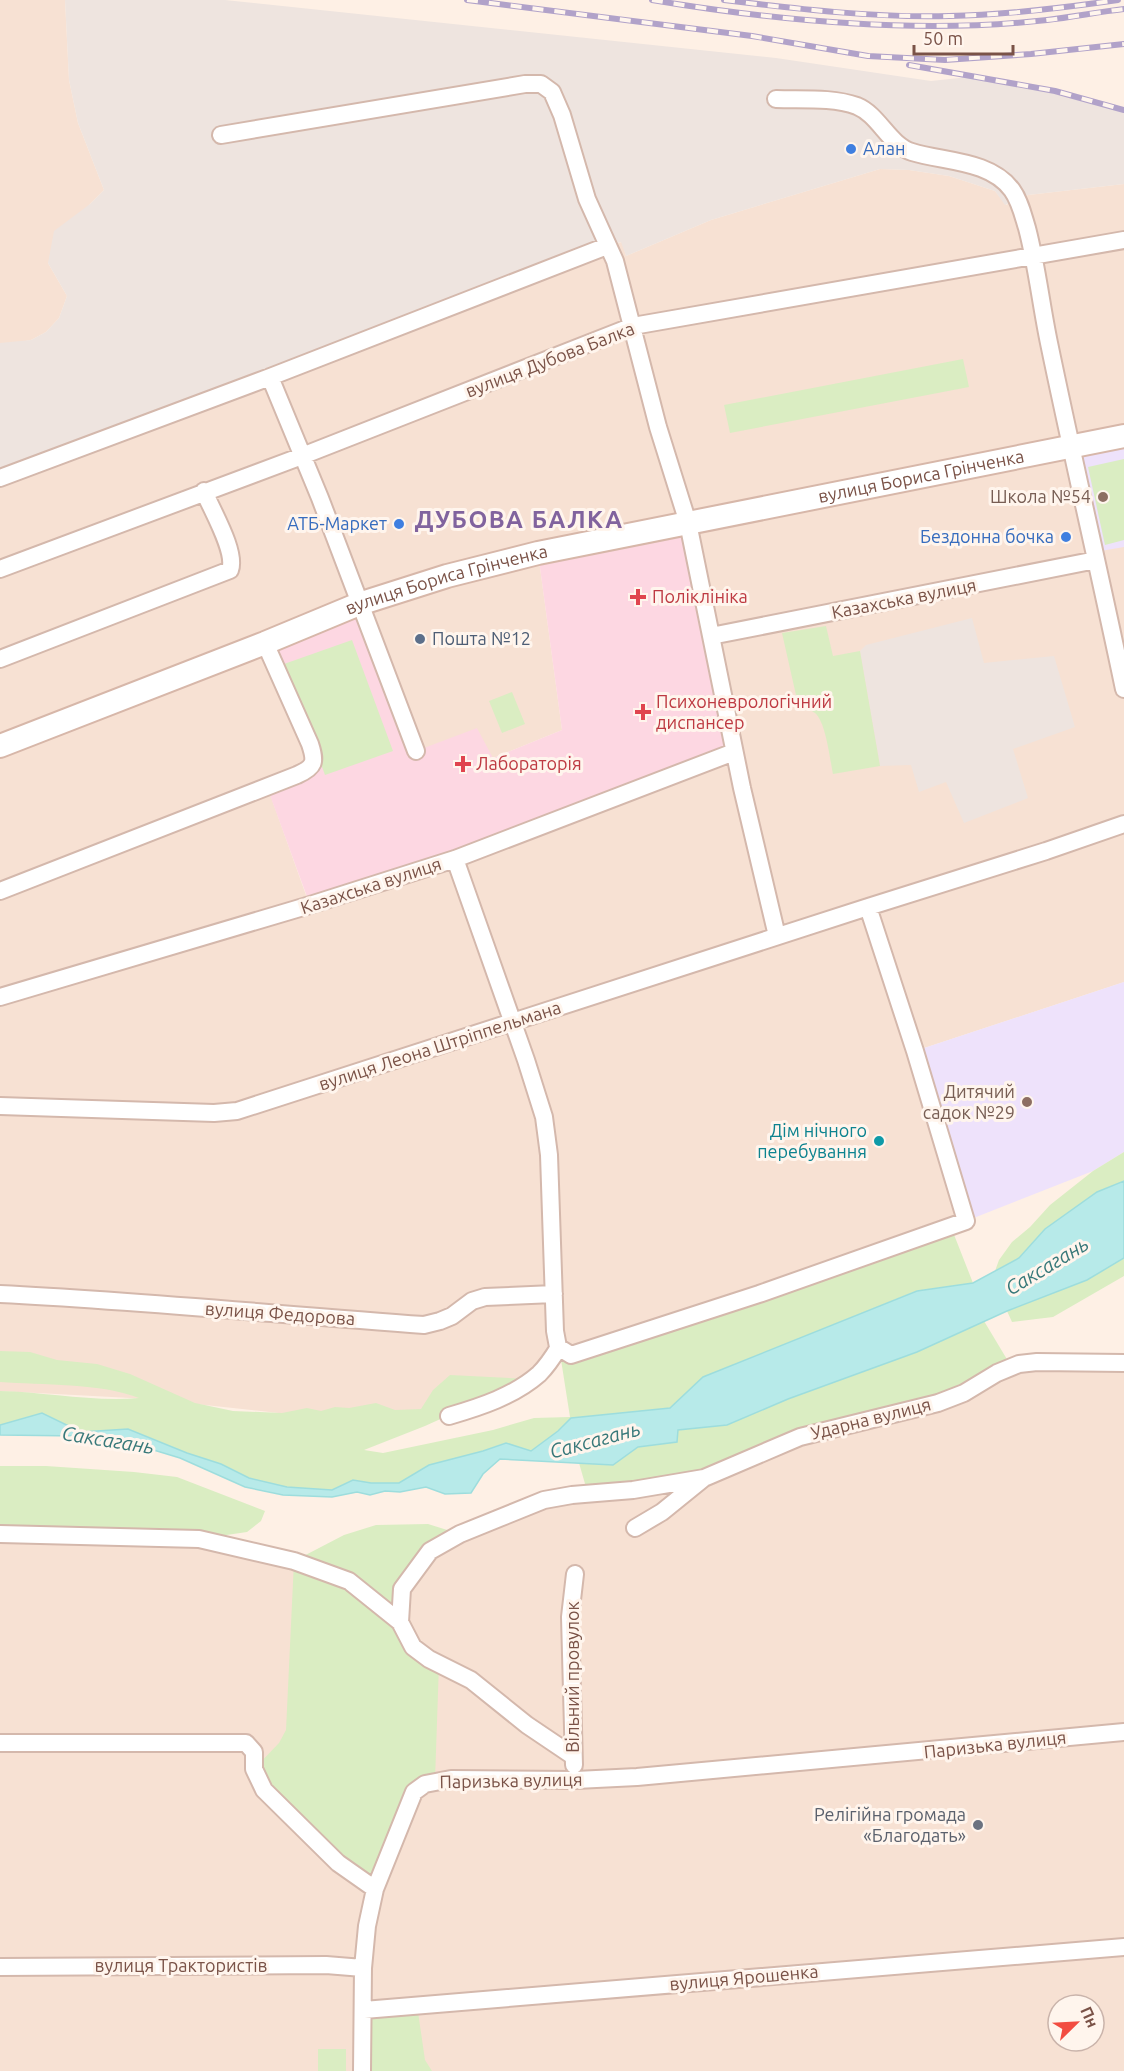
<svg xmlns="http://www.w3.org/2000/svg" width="1124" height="2071" font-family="Ubuntu,sans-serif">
<rect width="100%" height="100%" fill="#fef0e5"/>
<path fill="#f7e1d3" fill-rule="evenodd" d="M 0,0 L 65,0 L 69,80 L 78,123 L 104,190 L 90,204 L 48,263 L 67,296 L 59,318 L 46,332 L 31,340 L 8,344 L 0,343 Z
M 880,169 L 909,170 L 949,176 L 995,191 L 1006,205 L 1028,195 L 1124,184 L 1124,982 L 915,1051 L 966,1221 L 582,1353 L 559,1348 L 547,1365 L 444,1419 L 297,1415 L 149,1399 L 0,1391 L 0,478 L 607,246 L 622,242 L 626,256 L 711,220 ZM 538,553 L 734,752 L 307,898 L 271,797 L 305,772 L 310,744 L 493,758 L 562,730 Z
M 1124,1363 L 1124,2071 L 0,2071 L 0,1534 L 199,1539 L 402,1589 L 460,1534 L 997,1373 ZM 1058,2005 L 1094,2005 L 1094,2041 L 1058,2041 Z"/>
<path fill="#eee4df" d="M 65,0 L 225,0 L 776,58 L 931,81 L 978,76 L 1055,91 L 1124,110 L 1124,184 L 1028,195 L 1005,205 L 995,191 L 949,176 L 909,170 L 880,169 L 711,220 L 626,256 L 621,242 L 607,246 L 0,478 L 0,343 L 31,340 L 46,332 L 59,318 L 67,296 L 48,263 L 54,231 L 90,204 L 104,190 L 78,123 L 69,80 Z
M 972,618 L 984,663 L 1054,656 L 1075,727 L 1013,749 L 1028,798 L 964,823 L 946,782 L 919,792 L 911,765 L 880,766 L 860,651 L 866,645 Z"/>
<path fill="#eee2fb" d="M 1124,436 L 1124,547 L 1095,552 L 1070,446 Z
M 1124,982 L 1124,1152 L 1093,1171 L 966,1221 L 915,1051 Z"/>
<path fill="#fdd7e2" d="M 688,523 L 734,752 L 310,905 L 267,787 L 311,768 L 265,643 L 359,604 L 416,751 L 477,728 L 493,758 L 562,730 L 538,553 Z"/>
<path fill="#daedc2" d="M 963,359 L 969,387 L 730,433 L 724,405 Z
M 1124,459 L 1124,540 L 1105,545 L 1088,467 Z
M 826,626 L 833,656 L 860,651 L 880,766 L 833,774 C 830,760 826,722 815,713 C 810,709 803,709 798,704 L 782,633 Z
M 352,640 L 393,751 L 325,775 L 284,664 Z
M 512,692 L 525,724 L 502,733 L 489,701 Z
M 1124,1152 L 1124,1181 L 1097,1192 L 1045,1229 L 1019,1258 L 995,1271 L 999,1260 L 1012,1242 L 1030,1227 L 1050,1205 L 1093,1171 Z
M 951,1227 L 973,1283 L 916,1291 L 704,1377 L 670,1408 L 571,1418 L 558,1431 L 531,1451 L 505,1443 L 483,1451 L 429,1465 L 399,1483 L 371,1483 L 353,1480 L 332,1490 L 287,1487 L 249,1478 L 221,1464 L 187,1453 L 128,1429 L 81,1432 L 42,1413 L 0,1425 L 0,1391 C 46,1392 93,1402 139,1398 C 102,1383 41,1385 0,1382 L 0,1351 L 30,1352 L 57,1360 L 97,1364 L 130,1374 L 195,1403 L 233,1411 L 282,1413 L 307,1408 L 321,1411 L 335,1407 L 349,1408 L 376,1403 L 395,1410 L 421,1409 L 433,1390 L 450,1375 L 529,1379 L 425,1426 L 364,1450 L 383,1453 L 493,1430 L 534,1418 L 570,1417 L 559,1347 L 571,1355 Z
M 1124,1258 L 1124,1276 L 1053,1317 L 1012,1322 L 1007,1311 L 1087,1280 Z
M 984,1321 L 1011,1366 L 964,1393 L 800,1437 L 704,1478 L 588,1494 L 579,1463 L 613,1465 L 638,1447 L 677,1442 L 678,1430 L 727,1425 L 788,1399 L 917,1352 Z
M 0,1466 L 46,1466 L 134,1472 L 177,1477 L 265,1511 L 261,1521 L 247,1532 L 199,1539 L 0,1534 Z
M 428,1524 L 460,1534 L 402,1589 L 400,1622 L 439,1664 L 435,1780 L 425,1784 L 375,1889 L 254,1769 L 279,1743 L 286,1730 L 294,1561 L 344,1535 L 376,1525 Z
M 417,2005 L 425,2060 L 432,2071 L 362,2071 L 364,2010 Z
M 318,2049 L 346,2049 L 346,2071 L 318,2071 Z"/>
<path fill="#b7eae9" stroke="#9ddddd" stroke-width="1.5" d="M 1124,1181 L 1124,1258 L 1087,1280 L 1007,1311 L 917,1352 L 788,1399 L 727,1425 L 678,1430 L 677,1442 L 638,1447 L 613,1465 L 500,1459 L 483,1474 L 471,1493 L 445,1494 L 426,1487 L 400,1492 L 385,1491 L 370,1495 L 357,1492 L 332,1497 L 283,1495 L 245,1487 L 180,1458 L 147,1448 L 107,1444 L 80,1436 L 0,1435 L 0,1425 L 42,1413 L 81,1432 L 128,1429 L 187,1453 L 221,1464 L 249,1478 L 287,1487 L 332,1490 L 353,1480 L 371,1483 L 399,1483 L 429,1465 L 483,1451 L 506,1443 L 531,1451 L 558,1431 L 571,1418 L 670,1408 L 703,1377 L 917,1291 L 973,1283 L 1019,1258 L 1045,1229 L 1097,1192 Z"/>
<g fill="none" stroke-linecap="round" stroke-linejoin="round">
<defs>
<path id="street" d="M 776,99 C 801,100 832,97 857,106 C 879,115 889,145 912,152 C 944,162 990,160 1012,190 C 1020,201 1023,215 1027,228 C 1037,266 1041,305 1049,343 C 1073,459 1100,574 1124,689
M 221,135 L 525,84 L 541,84 L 552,92 L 562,115 L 587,199 L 615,261 L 658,427 L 688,523 L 742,788 L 777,936
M 270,377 L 320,498 L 416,751
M 0,478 L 270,377 L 607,246
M 0,569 L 302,456 L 633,326 L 1124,240
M 711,636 L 1096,560
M 0,659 L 230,570 C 237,552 211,509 204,491
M 455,859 L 526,1060 L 544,1117 L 549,1155 L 555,1331 L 558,1347 L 571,1355 L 759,1294 L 966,1221 L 915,1051 L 868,907
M 0,891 L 297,775 C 315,767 316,762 310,744 L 265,643
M 0,997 L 310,905 L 455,859 L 734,752
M 0,1106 L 214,1113 L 237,1111 L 868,907 L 1046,851 L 1124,824
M 0,1294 C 142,1301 283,1315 424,1325 L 440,1321 L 452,1316 L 472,1301 L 485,1297 L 554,1294
M 449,1416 C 480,1407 514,1396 539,1374 C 547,1366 553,1357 559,1347
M 635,1528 L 662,1512 L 704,1478 L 800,1437 L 938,1403 L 964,1393 L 997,1373 L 1019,1364 L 1037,1362 L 1124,1363
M 0,1534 L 199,1539 L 294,1561 L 349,1581 L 400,1622
M 0,1743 L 246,1743 L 254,1752 L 254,1769 L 264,1790 L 338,1863 L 375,1889
M 573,1756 L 527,1725 L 471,1680 L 429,1659 L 413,1647 L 400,1622 L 402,1589 L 430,1551 L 460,1534 L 544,1500 L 572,1495 L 633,1490 L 704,1478
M 574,1765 L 570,1617 L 575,1574
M 0,1967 L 326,1965 L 363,1968
M 364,2010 L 1124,1947
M 362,2071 L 363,1968 L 367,1926 L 375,1889 L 414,1792 L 425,1784 L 451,1779 L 576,1780 L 637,1777 L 1124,1732"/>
<g id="secondary">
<path id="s1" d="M 0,746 L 265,643 L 359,604 L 447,576 L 538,553 L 1124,436"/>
</g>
</defs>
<use href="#street" stroke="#d4b8ac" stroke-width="20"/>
<use href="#secondary" stroke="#d7b7a9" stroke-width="26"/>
<use href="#street" stroke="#fff" stroke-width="16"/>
<use href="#secondary" stroke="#fff" stroke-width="22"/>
<defs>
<path id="rail" d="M 467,0 L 752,36 L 868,56 L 945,60 L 1031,54 L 1124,44
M 652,0 C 778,21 921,34 1047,20 C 1073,17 1098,12 1124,9
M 724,0 C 799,9 874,18 949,16 C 1006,15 1062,8 1118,0
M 909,65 L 1055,91 L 1124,110"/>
</defs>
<use href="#rail" stroke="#b1a2c9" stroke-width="6"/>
<use href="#rail" stroke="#fff5ed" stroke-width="4" stroke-dasharray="11" stroke-linecap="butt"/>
</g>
<g fill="#3f7fe0" stroke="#fff5ed" stroke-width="2">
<circle cx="851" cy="149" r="6"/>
<circle cx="399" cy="524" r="6"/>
<circle cx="1066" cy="537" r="6"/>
</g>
<g fill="#8d6e63" stroke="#fff5ed" stroke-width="2">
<circle cx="1103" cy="497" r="6"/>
<circle cx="1027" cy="1102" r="6"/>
</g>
<g fill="#e0444e" stroke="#fff5ed" stroke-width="2">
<path d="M635 588h6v6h6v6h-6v6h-6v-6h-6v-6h6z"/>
<path d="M640 703h6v6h6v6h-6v6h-6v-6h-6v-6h6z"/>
<path d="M460 755h6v6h6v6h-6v6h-6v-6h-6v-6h6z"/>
</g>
<circle fill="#5c6f8a" stroke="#fff5ed" stroke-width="2" cx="420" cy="639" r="6"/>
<circle fill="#0f9aa8" stroke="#fff5ed" stroke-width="2" cx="879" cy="1141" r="6"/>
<circle fill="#6b7280" stroke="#fff5ed" stroke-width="2" cx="978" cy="1825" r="6"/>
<g text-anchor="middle" stroke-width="6" stroke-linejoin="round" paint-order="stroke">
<g font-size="18" fill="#366cbe" stroke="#fff5ed" text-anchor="end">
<text x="863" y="155" text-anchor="start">Алан</text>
<text x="387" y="530">АТБ-Маркет</text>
<text x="1054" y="543">Бездонна бочка</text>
</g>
<g font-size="18" fill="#7a5247" stroke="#fff5ed">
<text transform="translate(550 360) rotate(-21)" y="6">вулиця Дубова Балка</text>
<text dy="6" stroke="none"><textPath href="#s1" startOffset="963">вулиця Бориса Грінченка</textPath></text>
<text dy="6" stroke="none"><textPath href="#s1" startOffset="477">вулиця Бориса Грінченка</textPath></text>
<text transform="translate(904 599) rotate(-11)" y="6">Казахська вулиця</text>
<text transform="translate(371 886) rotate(-18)" y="6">Казахська вулиця</text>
<text transform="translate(440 1046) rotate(-18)" y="6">вулиця Леона Штріппельмана</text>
<text transform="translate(280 1314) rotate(4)" y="6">вулиця Федорова</text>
<text transform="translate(871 1419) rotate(-14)" y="6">Ударна вулиця</text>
<text transform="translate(573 1677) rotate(-90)" y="6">Вільний провулок</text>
<text transform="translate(995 1745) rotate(-6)" y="6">Паризька вулиця</text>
<text transform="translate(511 1781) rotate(-1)" y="6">Паризька вулиця</text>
<text x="181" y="1972">вулиця Трактористів</text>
<text transform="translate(744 1978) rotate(-5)" y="6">вулиця Ярошенка</text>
</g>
<g font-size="18" fill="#785e54" stroke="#fff5ed" text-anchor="end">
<text x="1091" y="503">Школа №54</text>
<text x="1015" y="1098">Дитячий<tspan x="1015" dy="21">садок №29</tspan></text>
</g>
<g font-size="18" fill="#be3a42" stroke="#fff5ed" text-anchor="start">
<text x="652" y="603">Поліклініка</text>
<text x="656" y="708">Психоневрологічний<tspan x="656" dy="21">диспансер</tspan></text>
<text x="476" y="770">Лабораторія</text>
</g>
<g font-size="18" fill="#4e5e75" stroke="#fff5ed" text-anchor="start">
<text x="432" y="645">Пошта №12</text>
</g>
<g font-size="18" fill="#0d838f" stroke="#fff5ed" text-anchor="end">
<text x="867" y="1137">Дім нічного<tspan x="867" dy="21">перебування</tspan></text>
</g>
<g font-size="18" fill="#5b616d" stroke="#fff5ed" text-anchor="end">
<text x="966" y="1821">Релігійна громада<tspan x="966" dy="21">«Благодать»</tspan></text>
</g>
<g font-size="20" font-style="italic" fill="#377879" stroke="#fff5ed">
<text transform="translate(1047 1266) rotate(-31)" y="7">Саксагань</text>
<text transform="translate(108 1440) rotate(9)" y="7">Саксагань</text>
<text transform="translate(595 1440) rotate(-15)" y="7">Саксагань</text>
</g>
<g font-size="24" font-weight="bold" letter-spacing="1.5" fill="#81639e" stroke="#fff5ed">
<text x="519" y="528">ДУБОВА БАЛКА</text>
</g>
</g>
<g transform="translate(1076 2023) rotate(66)"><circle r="28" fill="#fff5ed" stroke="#cab4ab" stroke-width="1.5"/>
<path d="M0-4.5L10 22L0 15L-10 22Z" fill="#f24c40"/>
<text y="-9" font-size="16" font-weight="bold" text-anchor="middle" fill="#7a5247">Пн</text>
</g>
<path d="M914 45v9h99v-9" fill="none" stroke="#7a5247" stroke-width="3"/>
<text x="923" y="45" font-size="18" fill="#7a5247" stroke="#fff5ed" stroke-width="4.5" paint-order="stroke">50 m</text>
</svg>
